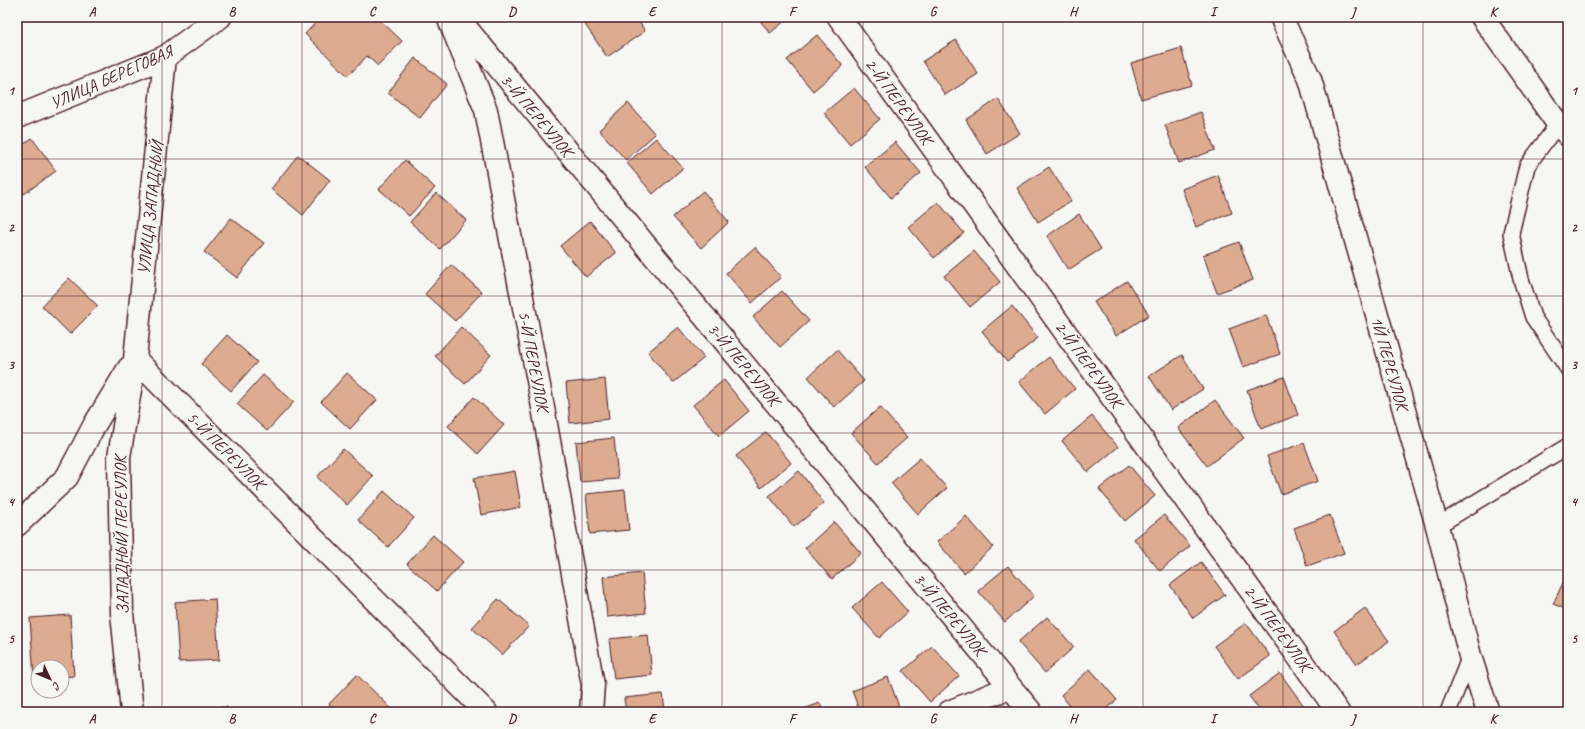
<svg xmlns="http://www.w3.org/2000/svg" width="1585" height="729" font-family="Caveat,sans-serif">
<rect width="100%" height="100%" fill="#f6f6f2"/>
<filter id="ink" filterUnits="userSpaceOnUse"><feTurbulence type="fractalNoise" baseFrequency=".025" numOctaves="2"/><feDisplacementMap in="SourceGraphic" scale="8" xChannelSelector="R" yChannelSelector="G"/><feConvolveMatrix kernelMatrix="1 2 1 2 8 2 1 2 1" color-interpolation-filters="sRGB"/></filter>
<g filter="url(#ink)">
<path fill="#ddac90" stroke="#4a1f2b" d="M 321,17 L 377,17 L 402,41 L 378,66 L 367,56 L 348,76 L 305,34 Z
M 586,17 L 636,17 L 645,31 L 607,57 L 582,20 Z
M 757,17 L 790,17 L 770,33 Z
M 817,35 L 843,66 L 813,91 L 787,60 Z
M 956,40 L 978,74 L 945,95 L 923,61 Z
M 1181,48 L 1192,85 L 1141,99 L 1131,63 Z
M 415,58 L 447,84 L 420,118 L 388,93 Z
M 854,88 L 880,119 L 850,144 L 824,113 Z
M 998,99 L 1020,133 L 987,154 L 966,120 Z
M 628,103 L 655,134 L 626,160 L 599,130 Z
M 1201,112 L 1215,150 L 1179,163 L 1165,125 Z
M 32,138 L 56,171 L 24,194 L 17,184 L 17,149 Z
M 656,138 L 683,168 L 653,194 L 627,163 Z
M 895,142 L 921,173 L 891,198 L 865,167 Z
M 298,155 L 330,180 L 303,215 L 271,189 Z
M 405,160 L 435,188 L 409,216 L 379,189 Z
M 1049,167 L 1071,201 L 1038,222 L 1017,188 Z
M 1218,175 L 1232,213 L 1196,227 L 1182,189 Z
M 703,191 L 729,222 L 701,248 L 673,217 Z
M 436,193 L 466,220 L 440,249 L 410,222 Z
M 938,202 L 964,233 L 934,258 L 908,227 Z
M 1079,214 L 1101,249 L 1068,270 L 1047,236 Z
M 231,218 L 264,243 L 237,278 L 204,252 Z
M 590,221 L 616,253 L 586,277 L 560,246 Z
M 1239,242 L 1253,280 L 1217,293 L 1203,255 Z
M 755,247 L 781,277 L 752,303 L 726,273 Z
M 974,251 L 1000,282 L 970,307 L 944,276 Z
M 451,265 L 482,292 L 455,321 L 425,294 Z
M 69,278 L 98,306 L 70,334 L 42,306 Z
M 1127,281 L 1149,315 L 1116,336 L 1094,302 Z
M 782,291 L 809,321 L 780,347 L 753,317 Z
M 1012,306 L 1038,338 L 1007,362 L 982,331 Z
M 1266,315 L 1280,354 L 1243,367 L 1229,329 Z
M 461,327 L 491,355 L 465,384 L 435,356 Z
M 678,327 L 704,358 L 673,383 L 648,352 Z
M 227,335 L 257,362 L 231,391 L 201,364 Z
M 837,350 L 864,381 L 834,407 L 808,377 Z
M 1182,355 L 1203,389 L 1171,410 L 1149,376 Z
M 1049,357 L 1075,389 L 1045,414 L 1019,382 Z
M 347,373 L 377,400 L 350,429 L 321,402 Z
M 263,375 L 294,402 L 267,431 L 237,404 Z
M 1284,377 L 1298,415 L 1261,429 L 1247,390 Z
M 605,379 L 609,419 L 570,423 L 566,383 Z
M 724,380 L 749,411 L 719,436 L 693,405 Z
M 474,397 L 504,425 L 478,454 L 448,426 Z
M 1215,400 L 1244,438 L 1207,466 L 1178,428 Z
M 880,407 L 907,438 L 878,463 L 851,433 Z
M 1092,416 L 1118,447 L 1088,472 L 1062,441 Z
M 766,432 L 791,463 L 761,488 L 736,456 Z
M 614,438 L 618,479 L 580,482 L 576,442 Z
M 1304,443 L 1318,481 L 1281,494 L 1267,456 Z
M 343,449 L 373,476 L 347,505 L 317,477 Z
M 920,458 L 947,488 L 918,514 L 891,483 Z
M 1129,465 L 1155,496 L 1125,521 L 1099,489 Z
M 515,471 L 521,507 L 481,515 L 474,478 Z
M 799,471 L 824,503 L 794,527 L 769,496 Z
M 625,490 L 629,530 L 590,534 L 586,494 Z
M 384,491 L 414,518 L 388,547 L 358,520 Z
M 1164,515 L 1190,546 L 1160,571 L 1134,539 Z
M 1330,515 L 1344,553 L 1307,566 L 1294,528 Z
M 966,516 L 993,547 L 964,573 L 937,542 Z
M 834,522 L 861,553 L 832,579 L 805,548 Z
M 433,535 L 463,562 L 437,591 L 407,564 Z
M 1201,562 L 1225,595 L 1193,618 L 1170,585 Z
M 1008,566 L 1034,596 L 1005,622 L 978,591 Z
M 1568,572 L 1568,610 L 1553,604 Z
M 642,573 L 646,613 L 607,617 L 603,577 Z
M 882,582 L 908,612 L 879,638 L 852,608 Z
M 215,599 L 219,660 L 179,662 L 175,602 Z
M 498,599 L 529,626 L 502,655 L 472,628 Z
M 1365,608 L 1389,641 L 1357,664 L 1334,631 Z
M 70,615 L 74,676 L 62,677 L 62,667 L 38,667 L 38,679 L 34,679 L 30,618 Z
M 1047,617 L 1074,647 L 1045,673 L 1018,642 Z
M 1246,623 L 1270,656 L 1238,679 L 1214,646 Z
M 648,635 L 652,675 L 614,679 L 609,639 Z
M 932,646 L 959,676 L 930,702 L 903,671 Z
M 1090,669 L 1117,700 L 1103,712 L 1075,712 L 1061,695 Z
M 1280,673 L 1304,706 L 1295,712 L 1261,712 L 1249,696 Z
M 357,675 L 395,712 L 337,712 L 329,704 Z
M 888,677 L 901,712 L 860,712 L 852,691 Z
M 663,694 L 665,712 L 626,712 L 624,698 Z
M 820,703 L 824,712 L 796,712 Z
M 227,707 L 227,712 L 188,712 L 187,709 Z"/>
<g fill="none" stroke-linecap="round" stroke-linejoin="round">
<defs>
<path id="service" d="M 1558,124 L 1527,166 L 1511,233 L 1521,279 L 1533,317 L 1568,369
M 1437,526 L 1568,446
M 1448,712 L 1470,656"/>
<path id="minor" d="M 448,17 L 486,110 L 540,391 L 593,685 L 591,712
M 457,17 L 1031,712
M 839,17 L 1338,712
M 1281,17 L 1310,79 L 1437,526 L 1470,656 L 1488,712
M 17,117 L 165,57 L 220,17
M 135,359 L 486,712
M 17,525 L 67,477 L 95,424 L 129,368
M 132,712 L 122,613 L 119,457 L 135,359 L 165,57
M 949,712 L 1010,687"/>
<path id="tertiary" d="M 1482,17 L 1558,124 L 1568,135"/>
</defs>
<use href="#service" stroke="#4a1f2b" stroke-width="18"/>
<use href="#minor" stroke="#4a1f2b" stroke-width="25"/>
<use href="#tertiary" stroke="#4a1f2b" stroke-width="25"/>
<use href="#service" stroke="#f6f6f2" stroke-width="15"/>
<use href="#minor" stroke="#f6f6f2" stroke-width="22"/>
<use href="#tertiary" stroke="#f6f6f2" stroke-width="22"/>
</g>
</g>
<path fill="none" stroke="#4a1f2b" stroke-width="1" stroke-opacity="0.55" d="M 162,17 L 162,712M 302,17 L 302,712M 442,17 L 442,712M 582,17 L 582,712M 722,17 L 722,712M 863,17 L 863,712M 1003,17 L 1003,712M 1143,17 L 1143,712M 1283,17 L 1283,712M 1423,17 L 1423,712M 17,159 L 1568,159M 17,296 L 1568,296M 17,433 L 1568,433M 17,570 L 1568,570"/>
<g text-anchor="middle" stroke-width="3" stroke-linejoin="round" paint-order="stroke">
<g font-size="17" fill="#4a1f2b" stroke="#f6f6f2">
<text transform="translate(111 77) rotate(-24)" y="6">УЛИЦА БЕРЕГОВАЯ</text>
<text transform="translate(899 101) rotate(54)" y="6">2-Й ПЕРЕУЛОК</text>
<text transform="translate(537 115) rotate(50)" y="6">3-Й ПЕРЕУЛОК</text>
<text transform="translate(150 208) rotate(-84)" y="6">УЛИЦА ЗАПАДНЫЙ</text>
<text transform="translate(534 361) rotate(79)" y="6">5-Й ПЕРЕУЛОК</text>
<text transform="translate(1390 363) rotate(74)" y="6">1Й ПЕРЕУЛОК</text>
<text transform="translate(744 364) rotate(50)" y="6">3-Й ПЕРЕУЛОК</text>
<text transform="translate(1089 364) rotate(54)" y="6">2-Й ПЕРЕУЛОК</text>
<text transform="translate(226 450) rotate(45)" y="6">5-Й ПЕРЕУЛОК</text>
<text transform="translate(121 535) rotate(-91)" y="6">ЗАПАДНЫЙ ПЕРЕУЛОК</text>
<text transform="translate(950 614) rotate(50)" y="6">3-Й ПЕРЕУЛОК</text>
<text transform="translate(1278 628) rotate(54)" y="6">2-Й ПЕРЕУЛОК</text>
</g>
</g>
<rect width="1585" height="729" fill="none" stroke="#f6f6f2" stroke-width="44"/>
<g transform="translate(50 679) rotate(134)"><circle r="19" fill="#f6f6f2" stroke="#b1a0a2"/>
<path d="M0-3L7 15L0 10L-7 15Z" fill="#4a1f2b"/>
<text y="-6" font-size="11" font-weight="bold" text-anchor="middle" fill="#4a1f2b">С</text>
</g>
<rect x="22" y="22" width="1541" height="685" fill="none" stroke="#4a1f2b" stroke-width="1.5"/>
<g font-size="13" text-anchor="middle" font-weight="bold" fill="#4a1f2b">
<text x="92" y="16">A</text>
<text x="232" y="16">B</text>
<text x="372" y="16">C</text>
<text x="512" y="16">D</text>
<text x="652" y="16">E</text>
<text x="792" y="16">F</text>
<text x="933" y="16">G</text>
<text x="1073" y="16">H</text>
<text x="1213" y="16">I</text>
<text x="1353" y="16">J</text>
<text x="1493" y="16">K</text>
<text x="11" y="95">1</text>
<text x="1574" y="95">1</text>
<text x="11" y="232">2</text>
<text x="1574" y="232">2</text>
<text x="11" y="369">3</text>
<text x="1574" y="369">3</text>
<text x="11" y="506">4</text>
<text x="1574" y="506">4</text>
<text x="11" y="643">5</text>
<text x="1574" y="643">5</text>
<text x="92" y="723">A</text>
<text x="232" y="723">B</text>
<text x="372" y="723">C</text>
<text x="512" y="723">D</text>
<text x="652" y="723">E</text>
<text x="792" y="723">F</text>
<text x="933" y="723">G</text>
<text x="1073" y="723">H</text>
<text x="1213" y="723">I</text>
<text x="1353" y="723">J</text>
<text x="1493" y="723">K</text>
</g>
</svg>
